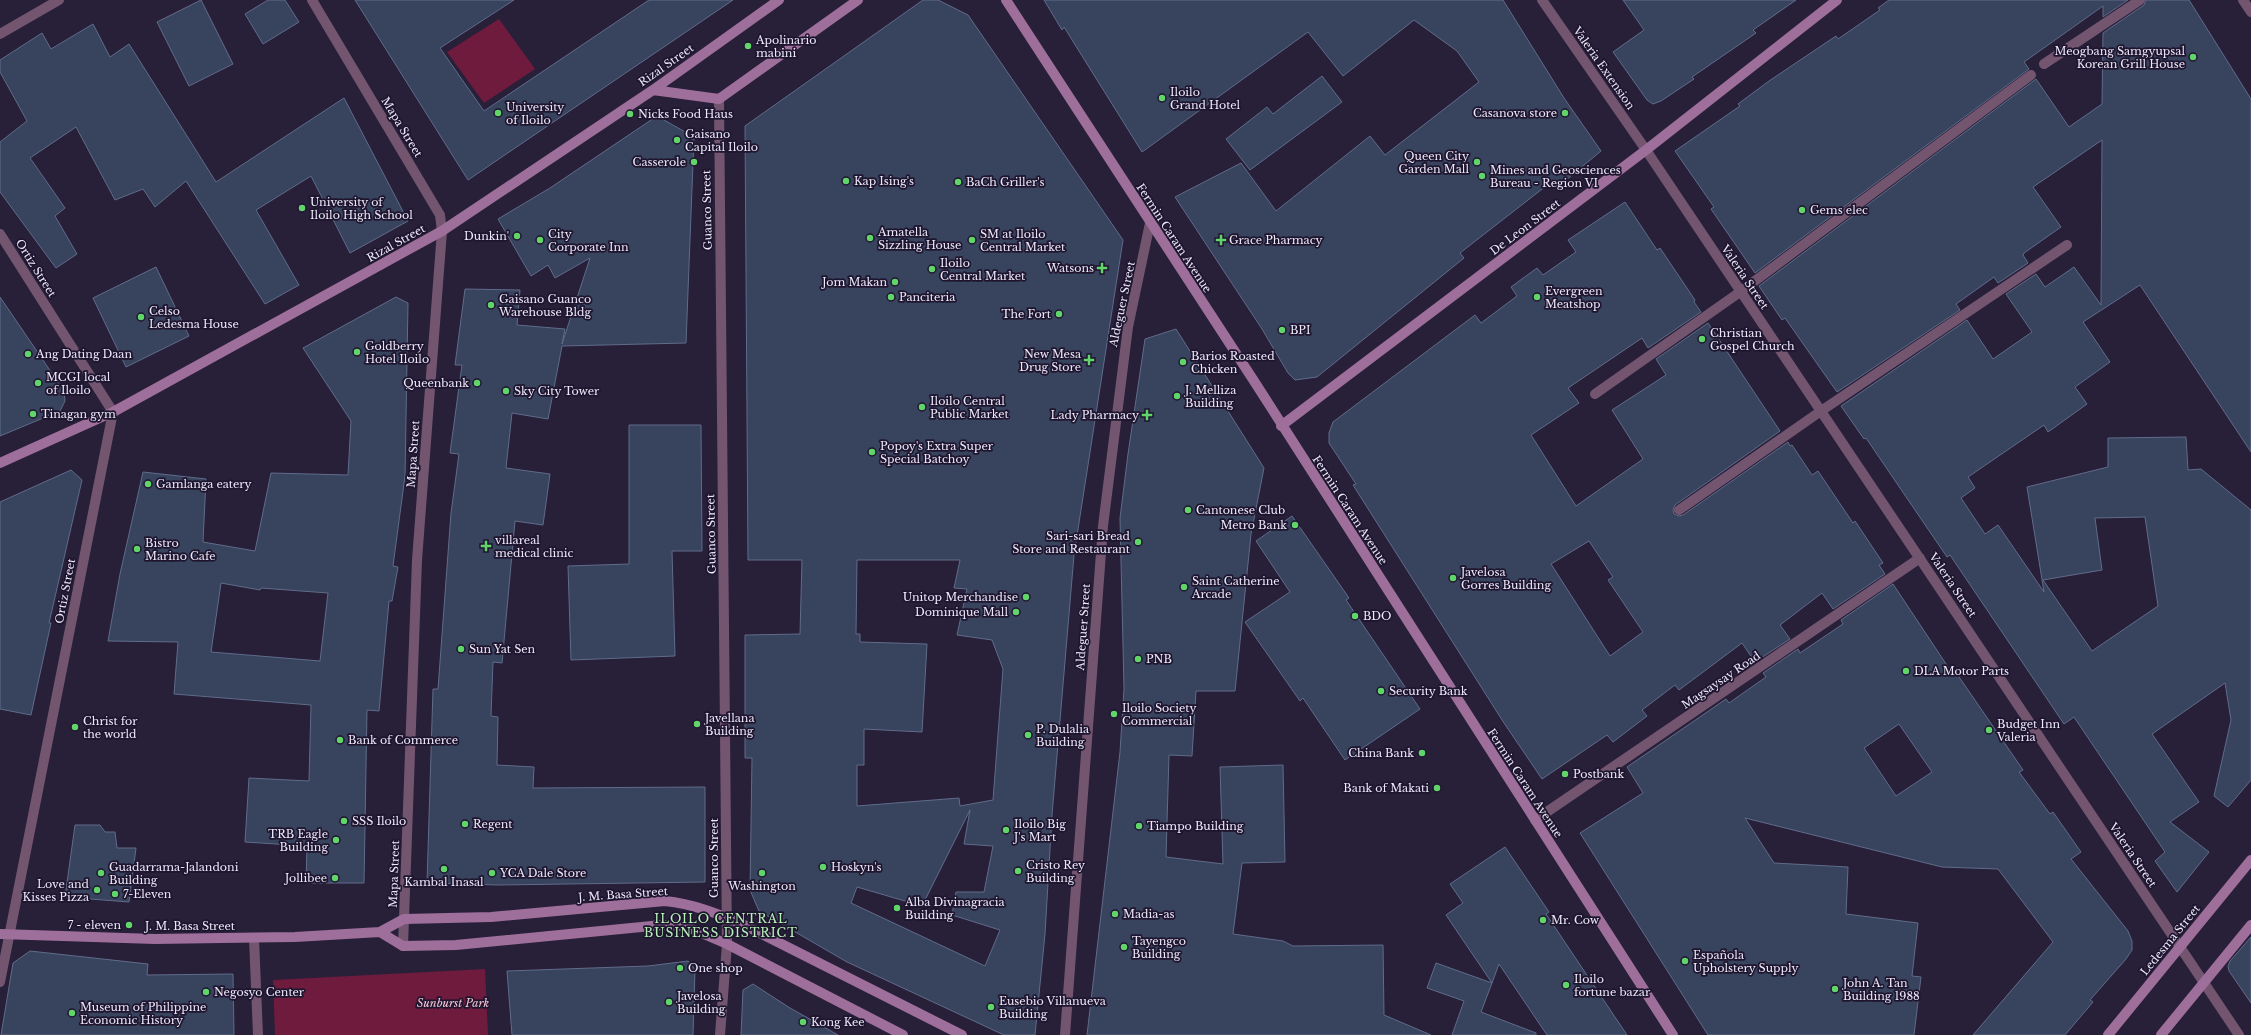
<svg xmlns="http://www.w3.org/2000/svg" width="2251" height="1035" font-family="'Libre Baskerville',serif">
<rect width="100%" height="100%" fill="#281f39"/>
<path fill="#6f1b3d" d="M 499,19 L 535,69 L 484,103 L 447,52 Z
M 485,969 L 488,1035 L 275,1035 L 273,980 Z"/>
<path fill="#38435e" stroke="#606c8a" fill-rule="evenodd" d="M 201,0 L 233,64 L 189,86 L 157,22 Z
M 268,0 L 285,0 L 299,22 L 263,44 L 245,14 Z
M 355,0 L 514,0 L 440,48 L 484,111 L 649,0 L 733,0 L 468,180 Z
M 923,0 L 938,0 L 968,15 L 1123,240 L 1074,555 L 1052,815 L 1045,934 L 1035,1035 L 1004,1035 L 847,962 L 759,911 L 750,890 L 752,758 L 745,758 L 745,635 L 800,634 L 802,560 L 748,560 L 745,126 ZM 857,560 L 960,560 L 954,588 L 967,589 L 957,635 L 992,640 L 1003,669 L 993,800 L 960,806 L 959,798 L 857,806 L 857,765 L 864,765 L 864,729 L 922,732 L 927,644 L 860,642 L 860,634 L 856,634 ZM 970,810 L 964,844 L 993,846 L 984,892 L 956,892 L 952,915 L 1000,930 L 985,966 L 851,903 L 857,887 L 922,906 Z
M 1044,0 L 1503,0 L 1564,98 L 1601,151 L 1560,185 L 1555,179 L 1460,253 L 1464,258 L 1317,377 L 1295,380 L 1288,373 L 1262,329 L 1175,197 L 1241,163 L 1276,211 L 1370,136 L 1385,155 L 1479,82 L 1457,51 L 1414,20 L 1343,76 L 1308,32 L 1142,152 L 1064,27 L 1062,30 Z
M 1623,0 L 1796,0 L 1753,30 L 1756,33 L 1692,77 L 1694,79 L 1661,101 L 1653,104 L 1647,100 L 1613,52 L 1644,30 Z
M 1889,0 L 2128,0 L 2103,17 L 2103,6 L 2024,62 L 2029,69 L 1755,273 L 1711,209 L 1714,207 L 1675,151 L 1740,106 L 1738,104 L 1769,81 L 1836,36 L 1838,39 L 1880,10 L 1878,8 Z
M 2146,0 L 2189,0 L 2251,99 L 2251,452 L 2140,285 L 2083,322 L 2110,362 L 2075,387 L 2087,404 L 2048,432 L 2044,425 L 1968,477 L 1975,488 L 1961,498 L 1985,534 L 1998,525 L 2044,592 L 2027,487 L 2108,467 L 2108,438 L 2186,437 L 2188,470 L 2201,469 L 2251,510 L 2251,780 L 2228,807 L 2214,796 L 2231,720 L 2225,683 L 2152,734 L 2199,802 L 2170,822 L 2209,852 L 2177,892 L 2155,861 L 2165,852 L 2074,717 L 2064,724 L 1950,555 L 1947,557 L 1866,438 L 1864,439 L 1841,406 L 1967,320 L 1993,359 L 2032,332 L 2006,294 L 2036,274 L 2045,287 L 2074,267 L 2101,305 L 2102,140 L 2033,187 L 2061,227 L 2024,253 L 2023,255 L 2028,263 L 1998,283 L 1994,277 L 1956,304 L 1960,310 L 1837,392 L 1785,318 L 1782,320 L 1759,286 L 2036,79 L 2069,127 L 2102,104 L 2103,33 L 2144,5 ZM 2145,517 L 2158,606 L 2092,651 L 2043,580 L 2102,570 L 2095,518 Z
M 93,24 L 110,57 L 129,44 L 216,182 L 344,98 L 408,221 L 350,253 L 311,176 L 256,210 L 299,285 L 265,304 L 186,181 L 155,207 L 143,189 L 115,200 L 76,127 L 30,158 L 65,208 L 55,216 L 77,254 L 56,268 L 0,192 L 0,142 L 27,121 L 0,72 L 0,60 L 42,33 L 51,49 Z
M 1322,76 L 1342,102 L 1250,170 L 1226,139 L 1267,107 L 1273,114 Z
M 657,116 L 694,137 L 686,343 L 562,346 L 548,419 L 512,413 L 506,468 L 550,474 L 543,525 L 515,521 L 502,663 L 493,662 L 491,716 L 498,717 L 497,765 L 534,767 L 533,788 L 705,787 L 705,882 L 499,885 L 427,883 L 433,689 L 438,689 L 451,513 L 459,454 L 450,453 L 462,365 L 455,365 L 465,289 L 520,290 L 517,325 L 565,329 L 562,344 L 590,258 L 555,278 L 548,265 L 531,276 L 498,219 L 550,188 Z
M 1625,202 L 1657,250 L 1660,248 L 1695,300 L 1694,302 L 1701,312 L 1648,348 L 1642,338 L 1568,388 L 1579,403 L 1531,435 L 1576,506 L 1643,459 L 1612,410 L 1666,375 L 1656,359 L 1708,323 L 1780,431 L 1675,505 L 1673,510 L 1674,514 L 1679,516 L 1683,515 L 1788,442 L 1790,446 L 1792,445 L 1812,475 L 1818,471 L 1853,523 L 1855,521 L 1883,563 L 1879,565 L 1885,574 L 1833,609 L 1822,593 L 1780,625 L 1790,639 L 1755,662 L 1742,643 L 1679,690 L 1675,685 L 1642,710 L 1647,716 L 1613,742 L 1607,735 L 1542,779 L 1504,723 L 1353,485 L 1356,484 L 1329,443 L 1329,433 L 1333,422 L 1475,315 L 1481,323 L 1517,296 L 1511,287 L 1537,268 L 1543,275 L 1576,252 L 1568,240 ZM 1589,541 L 1613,577 L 1608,580 L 1643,632 L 1610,656 L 1551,564 Z
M 156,267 L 189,336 L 126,367 L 93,298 Z
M 0,297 L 64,391 L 65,401 L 60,411 L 0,436 Z
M 396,297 L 408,303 L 405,476 L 393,566 L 398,567 L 392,601 L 389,601 L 379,711 L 367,710 L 364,883 L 306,883 L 307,846 L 245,842 L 249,778 L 309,781 L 311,705 L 174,694 L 178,642 L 108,641 L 120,574 L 143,472 L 206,479 L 203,542 L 255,551 L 271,473 L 348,475 L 351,421 L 303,348 ZM 221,583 L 260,590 L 261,588 L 328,593 L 320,661 L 211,652 Z
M 1176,329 L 1264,468 L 1251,534 L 1235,691 L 1196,691 L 1192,756 L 1169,755 L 1166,857 L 1223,864 L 1220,767 L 1283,765 L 1285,862 L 1242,863 L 1233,934 L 1283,941 L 1293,946 L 1383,945 L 1384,1015 L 1431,1035 L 1087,1035 L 1120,752 L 1124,689 L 1120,518 L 1128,454 L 1145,339 Z
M 629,425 L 701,425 L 702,551 L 672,551 L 675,656 L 571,660 L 568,566 L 629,564 Z
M 71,470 L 82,480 L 49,623 L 51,623 L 31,715 L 0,709 L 0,502 Z
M 1292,516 L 1349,598 L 1346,600 L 1420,709 L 1345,760 L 1303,698 L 1300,701 L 1245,622 L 1290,592 L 1256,541 Z
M 1893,584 L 1954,676 L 1957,674 L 2023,770 L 2019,772 L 2050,814 L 2053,812 L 2081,852 L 2071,859 L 2128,931 L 2132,941 L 2132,950 L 2126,959 L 2090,1000 L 2093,1002 L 2065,1035 L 1973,1035 L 2053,942 L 1998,869 L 1942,867 L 1745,818 L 1774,863 L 1848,867 L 1846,914 L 1918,923 L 1912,976 L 1921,977 L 1914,1035 L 1708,1035 L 1580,833 L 1643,793 L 1627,767 L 1726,699 L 1729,703 L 1766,677 L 1763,673 L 1798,649 L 1800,653 L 1843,624 L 1841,620 ZM 1899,724 L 1932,772 L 1896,796 L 1864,748 Z
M 75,825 L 100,825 L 105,832 L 115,832 L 117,848 L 136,848 L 129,902 L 65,897 Z
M 1505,847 L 1549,912 L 1546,914 L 1627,1035 L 1547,1035 L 1499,964 L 1492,983 L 1446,915 L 1463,903 L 1450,884 Z
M 2251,937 L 2251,1003 L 2229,971 L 2228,966 L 2230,961 Z
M 30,951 L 148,964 L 147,975 L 233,974 L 234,1035 L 1,1035 L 13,963 Z
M 688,961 L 695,969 L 693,1035 L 512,1035 L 507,971 L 648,966 Z
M 1436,963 L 1492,983 L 1481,1012 L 1536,1033 L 1536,1035 L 1452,1035 L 1464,1001 L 1427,988 Z
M 753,984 L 790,1008 L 838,1035 L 741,1035 L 743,990 Z"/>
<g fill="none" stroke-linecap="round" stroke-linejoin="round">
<path stroke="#735570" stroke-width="10" d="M 312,0 L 440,215 L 442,231 L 417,560 L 403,946
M 1542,0 L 1646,150 L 2239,1035
M 2243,0 L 2251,12
M 0,34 L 59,0
M 2044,64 L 2140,0
M 719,99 L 727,944 L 720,1035
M 0,234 L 113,412 L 0,982
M 1595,394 L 1740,292 L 2031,75
M 1679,510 L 1821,411 L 2067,245
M 1535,820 L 1920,558
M 254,938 L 258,1035
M 1065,1035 L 1103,526 L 1128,327 L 1150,223"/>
<path stroke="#9f6f9b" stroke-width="10" d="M 1006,0 L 1254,381 L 1673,1035
M 653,90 L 719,99 L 858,0
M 1281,426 L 1646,150 L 1837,0
M 0,463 L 113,412 L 442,231 L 653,90 L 779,0
M 380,932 L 403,946 L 456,945 L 662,925 L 685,926 L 727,944 L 903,1035
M 0,934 L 155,939 L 295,937 L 380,932 L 404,919 L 491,917 L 665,901 C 693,904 716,913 742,924 L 962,1035
M 2108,1035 L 2251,860
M 2161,1035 L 2251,925"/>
</g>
<g fill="#61d46a" stroke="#1e152f" stroke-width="1.5">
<circle cx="748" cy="46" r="4"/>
<circle cx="2193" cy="57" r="4"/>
<circle cx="1162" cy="98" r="4"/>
<circle cx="498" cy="113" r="4"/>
<circle cx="1565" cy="113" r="4"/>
<circle cx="630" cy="114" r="4"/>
<circle cx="677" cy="140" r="4"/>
<circle cx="694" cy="162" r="4"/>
<circle cx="1477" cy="162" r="4"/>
<circle cx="1482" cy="176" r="4"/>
<circle cx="846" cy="181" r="4"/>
<circle cx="958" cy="182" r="4"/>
<circle cx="302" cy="208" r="4"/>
<circle cx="1802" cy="210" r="4"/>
<circle cx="517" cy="236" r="4"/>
<circle cx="870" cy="238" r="4"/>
<circle cx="540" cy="240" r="4"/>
<circle cx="972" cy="240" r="4"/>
<path d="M1219 234h4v4h4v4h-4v4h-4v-4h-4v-4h4z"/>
<path d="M1100 262h4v4h4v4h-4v4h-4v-4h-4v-4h4z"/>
<circle cx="932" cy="269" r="4"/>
<circle cx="895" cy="282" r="4"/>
<circle cx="891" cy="297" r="4"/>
<circle cx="1537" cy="297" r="4"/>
<circle cx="491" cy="305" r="4"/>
<circle cx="1059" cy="314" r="4"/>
<circle cx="141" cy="317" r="4"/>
<circle cx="1282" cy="330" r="4"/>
<circle cx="1702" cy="339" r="4"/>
<circle cx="357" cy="352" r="4"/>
<circle cx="28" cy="354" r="4"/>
<path d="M1087 354h4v4h4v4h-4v4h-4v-4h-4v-4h4z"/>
<circle cx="1183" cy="362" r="4"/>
<circle cx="38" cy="383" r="4"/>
<circle cx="477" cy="383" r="4"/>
<circle cx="506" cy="391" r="4"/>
<circle cx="1177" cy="396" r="4"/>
<circle cx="922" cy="407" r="4"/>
<circle cx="33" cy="414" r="4"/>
<path d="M1145 409h4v4h4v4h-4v4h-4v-4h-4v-4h4z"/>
<circle cx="872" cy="452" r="4"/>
<circle cx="148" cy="484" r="4"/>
<circle cx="1188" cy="510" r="4"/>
<circle cx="1295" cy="525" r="4"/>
<circle cx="1138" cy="542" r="4"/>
<path d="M484 540h4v4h4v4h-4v4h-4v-4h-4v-4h4z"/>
<circle cx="137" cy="549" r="4"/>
<circle cx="1453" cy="578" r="4"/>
<circle cx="1184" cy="587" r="4"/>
<circle cx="1026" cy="597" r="4"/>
<circle cx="1016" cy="612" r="4"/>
<circle cx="1355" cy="616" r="4"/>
<circle cx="461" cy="649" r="4"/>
<circle cx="1138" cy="659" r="4"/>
<circle cx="1906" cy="671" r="4"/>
<circle cx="1381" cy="691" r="4"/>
<circle cx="1114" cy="714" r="4"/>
<circle cx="697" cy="724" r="4"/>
<circle cx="75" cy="727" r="4"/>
<circle cx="1989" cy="730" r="4"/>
<circle cx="1028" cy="735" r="4"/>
<circle cx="340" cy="740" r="4"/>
<circle cx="1422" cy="753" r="4"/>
<circle cx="1565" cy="774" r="4"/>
<circle cx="1437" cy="788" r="4"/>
<circle cx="344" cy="821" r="4"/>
<circle cx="465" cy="824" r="4"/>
<circle cx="1139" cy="826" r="4"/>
<circle cx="1006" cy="830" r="4"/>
<circle cx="336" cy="840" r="4"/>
<circle cx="823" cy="867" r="4"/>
<circle cx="444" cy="869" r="4"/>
<circle cx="1018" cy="871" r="4"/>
<circle cx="101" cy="873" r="4"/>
<circle cx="492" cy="873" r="4"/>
<circle cx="762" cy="873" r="4"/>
<circle cx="335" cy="878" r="4"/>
<circle cx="97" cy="890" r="4"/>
<circle cx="115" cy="894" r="4"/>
<circle cx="897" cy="908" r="4"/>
<circle cx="1115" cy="914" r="4"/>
<circle cx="1543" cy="920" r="4"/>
<circle cx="129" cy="925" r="4"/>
<circle cx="1124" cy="947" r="4"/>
<circle cx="1685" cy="961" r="4"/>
<circle cx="680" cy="968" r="4"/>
<circle cx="1566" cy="985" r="4"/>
<circle cx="1835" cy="989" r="4"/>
<circle cx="206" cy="992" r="4"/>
<circle cx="669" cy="1002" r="4"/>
<circle cx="991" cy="1007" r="4"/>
<circle cx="72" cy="1013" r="4"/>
<circle cx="803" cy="1022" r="4"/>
</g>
<g text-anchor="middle" stroke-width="3.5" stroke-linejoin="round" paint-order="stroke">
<g font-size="11" fill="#ede8fa" stroke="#1e152f" text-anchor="start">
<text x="756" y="44">Apolinario<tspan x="756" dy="13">mabini</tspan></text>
<text x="2185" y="55" text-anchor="end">Meogbang Samgyupsal<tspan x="2185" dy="13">Korean Grill House</tspan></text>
<text x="1170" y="96">Iloilo<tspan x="1170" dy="13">Grand Hotel</tspan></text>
<text x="506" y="111">University<tspan x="506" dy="13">of Iloilo</tspan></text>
<text x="1557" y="117" text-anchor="end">Casanova store</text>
<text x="638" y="118">Nicks Food Haus</text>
<text x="685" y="138">Gaisano<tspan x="685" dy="13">Capital Iloilo</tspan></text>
<text x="1469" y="160" text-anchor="end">Queen City<tspan x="1469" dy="13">Garden Mall</tspan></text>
<text x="686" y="166" text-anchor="end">Casserole</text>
<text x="1490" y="174">Mines and Geosciences<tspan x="1490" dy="13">Bureau - Region VI</tspan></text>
<text x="854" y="185">Kap Ising's</text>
<text x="966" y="186">BaCh Griller's</text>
<text x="310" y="206">University of<tspan x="310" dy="13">Iloilo High School</tspan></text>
<text x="1810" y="214">Gems elec</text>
<text x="878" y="236">Amatella<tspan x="878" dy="13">Sizzling House</tspan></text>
<text x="548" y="238">City<tspan x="548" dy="13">Corporate Inn</tspan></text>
<text x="980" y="238">SM at Iloilo<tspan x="980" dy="13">Central Market</tspan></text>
<text x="509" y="240" text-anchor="end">Dunkin'</text>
<text x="1229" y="244">Grace Pharmacy</text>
<text x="940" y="267">Iloilo<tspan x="940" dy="13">Central Market</tspan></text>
<text x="1094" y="272" text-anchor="end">Watsons</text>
<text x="887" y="286" text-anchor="end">Jom Makan</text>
<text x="1545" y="295">Evergreen<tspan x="1545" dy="13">Meatshop</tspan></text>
<text x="899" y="301">Panciteria</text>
<text x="499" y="303">Gaisano Guanco<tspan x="499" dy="13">Warehouse Bldg</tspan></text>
<text x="149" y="315">Celso<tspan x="149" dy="13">Ledesma House</tspan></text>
<text x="1051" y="318" text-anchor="end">The Fort</text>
<text x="1290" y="334">BPI</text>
<text x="1710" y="337">Christian<tspan x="1710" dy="13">Gospel Church</tspan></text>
<text x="365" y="350">Goldberry<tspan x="365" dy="13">Hotel Iloilo</tspan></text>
<text x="36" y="358">Ang Dating Daan</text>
<text x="1081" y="358" text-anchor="end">New Mesa<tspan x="1081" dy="13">Drug Store</tspan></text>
<text x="1191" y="360">Barios Roasted<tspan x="1191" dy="13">Chicken</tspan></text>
<text x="46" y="381">MCGI local<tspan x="46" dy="13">of Iloilo</tspan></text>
<text x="469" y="387" text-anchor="end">Queenbank</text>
<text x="1185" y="394">J. Melliza<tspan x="1185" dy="13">Building</tspan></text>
<text x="514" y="395">Sky City Tower</text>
<text x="930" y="405">Iloilo Central<tspan x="930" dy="13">Public Market</tspan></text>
<text x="41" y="418">Tinagan gym</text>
<text x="1139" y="419" text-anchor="end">Lady Pharmacy</text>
<text x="880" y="450">Popoy's Extra Super<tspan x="880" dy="13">Special Batchoy</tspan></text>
<text x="156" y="488">Gamlanga eatery</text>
<text x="1196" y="514">Cantonese Club</text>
<text x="1287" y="529" text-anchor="end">Metro Bank</text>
<text x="1130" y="540" text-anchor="end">Sari-sari Bread<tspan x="1130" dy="13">Store and Restaurant</tspan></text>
<text x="495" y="544">villareal<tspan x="495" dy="13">medical clinic</tspan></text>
<text x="145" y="547">Bistro<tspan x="145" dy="13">Marino Cafe</tspan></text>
<text x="1461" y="576">Javelosa<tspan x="1461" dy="13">Gorres Building</tspan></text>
<text x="1192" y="585">Saint Catherine<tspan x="1192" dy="13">Arcade</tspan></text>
<text x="1018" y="601" text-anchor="end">Unitop Merchandise</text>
<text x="1008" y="616" text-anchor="end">Dominique Mall</text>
<text x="1363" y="620">BDO</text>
<text x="469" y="653">Sun Yat Sen</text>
<text x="1146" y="663">PNB</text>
<text x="1914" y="675">DLA Motor Parts</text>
<text x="1389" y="695">Security Bank</text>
<text x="1122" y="712">Iloilo Society<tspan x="1122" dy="13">Commercial</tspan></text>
<text x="705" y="722">Javellana<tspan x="705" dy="13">Building</tspan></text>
<text x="83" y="725">Christ for<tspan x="83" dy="13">the world</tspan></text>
<text x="1997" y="728">Budget Inn<tspan x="1997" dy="13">Valeria</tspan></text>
<text x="1036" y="733">P. Dulalia<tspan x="1036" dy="13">Building</tspan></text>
<text x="348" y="744">Bank of Commerce</text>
<text x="1414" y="757" text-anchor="end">China Bank</text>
<text x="1573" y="778">Postbank</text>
<text x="1429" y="792" text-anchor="end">Bank of Makati</text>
<text x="352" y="825">SSS Iloilo</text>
<text x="473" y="828">Regent</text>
<text x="1014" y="828">Iloilo Big<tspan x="1014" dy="13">J's Mart</tspan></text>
<text x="1147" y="830">Tiampo Building</text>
<text x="328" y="838" text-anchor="end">TRB Eagle<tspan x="328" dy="13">Building</tspan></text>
<text x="1026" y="869">Cristo Rey<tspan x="1026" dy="13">Building</tspan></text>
<text x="109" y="871">Guadarrama-Jalandoni<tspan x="109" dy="13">Building</tspan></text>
<text x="831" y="871">Hoskyn's</text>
<text x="500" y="877">YCA Dale Store</text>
<text x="327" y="882" text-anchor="end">Jollibee</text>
<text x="444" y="886" text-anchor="middle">Kambal Inasal</text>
<text x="89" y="888" text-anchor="end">Love and<tspan x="89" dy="13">Kisses Pizza</tspan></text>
<text x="762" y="890" text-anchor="middle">Washington</text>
<text x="123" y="898">7-Eleven</text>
<text x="905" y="906">Alba Divinagracia<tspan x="905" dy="13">Building</tspan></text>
<text x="1123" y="918">Madia-as</text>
<text x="1551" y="924">Mr. Cow</text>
<text x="121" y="929" text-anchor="end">7 - eleven</text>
<text x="1132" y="945">Tayengco<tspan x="1132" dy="13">Building</tspan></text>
<text x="1693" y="959">Española<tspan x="1693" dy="13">Upholstery Supply</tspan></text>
<text x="688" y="972">One shop</text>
<text x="1574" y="983">Iloilo<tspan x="1574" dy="13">fortune bazar</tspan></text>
<text x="1843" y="987">John A. Tan<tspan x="1843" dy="13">Building 1988</tspan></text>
<text x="214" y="996">Negosyo Center</text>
<text x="677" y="1000">Javelosa<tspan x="677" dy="13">Building</tspan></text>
<text x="999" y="1005">Eusebio Villanueva<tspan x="999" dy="13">Building</tspan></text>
<text x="80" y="1011">Museum of Philippine<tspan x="80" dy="13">Economic History</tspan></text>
<text x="811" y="1026">Kong Kee</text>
</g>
<g font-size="11" fill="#ede8fa" stroke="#1e152f">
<text transform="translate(666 65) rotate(-35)" y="4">Rizal Street</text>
<text transform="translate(1604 68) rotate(55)" y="4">Valeria Extension</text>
<text transform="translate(402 127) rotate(59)" y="4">Mapa Street</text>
<text transform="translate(707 210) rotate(-91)" y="4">Guanco Street</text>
<text transform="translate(1525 227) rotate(-37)" y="4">De Leon Street</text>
<text transform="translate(1174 238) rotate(57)" y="4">Fermin Caram Avenue</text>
<text transform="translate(396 243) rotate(-29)" y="4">Rizal Street</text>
<text transform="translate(36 268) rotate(58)" y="4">Ortiz Street</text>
<text transform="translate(1745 277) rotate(56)" y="4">Valeria Street</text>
<text transform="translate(1122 304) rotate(-78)" y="4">Aldeguer Street</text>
<text transform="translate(413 454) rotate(-86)" y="4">Mapa Street</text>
<text transform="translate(1350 510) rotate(57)" y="4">Fermin Caram Avenue</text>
<text transform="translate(711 534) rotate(-91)" y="4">Guanco Street</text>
<text transform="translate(1953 585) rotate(56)" y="4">Valeria Street</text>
<text transform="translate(65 591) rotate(-79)" y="4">Ortiz Street</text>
<text transform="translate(1083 627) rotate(-86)" y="4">Aldeguer Street</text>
<text transform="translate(1721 680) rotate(-34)" y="4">Magsaysay Road</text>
<text transform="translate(1525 783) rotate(57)" y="4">Fermin Caram Avenue</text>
<text transform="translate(2133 855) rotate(56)" y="4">Valeria Street</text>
<text transform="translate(714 858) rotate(-90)" y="4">Guanco Street</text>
<text transform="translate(394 874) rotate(-88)" y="4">Mapa Street</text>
<text transform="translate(623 894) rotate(-4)" y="4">J. M. Basa Street</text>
<text x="190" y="930">J. M. Basa Street</text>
<text transform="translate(2170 940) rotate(-51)" y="4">Ledesma Street</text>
</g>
<g font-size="11" font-style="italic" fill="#fac5d4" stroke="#1e152f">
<text x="453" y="1007">Sunburst Park</text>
</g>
<g font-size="12" letter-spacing="1" fill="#b6f1b6" stroke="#1e152f">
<text x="721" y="923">ILOILO CENTRAL<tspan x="721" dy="14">BUSINESS DISTRICT</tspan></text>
</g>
</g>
</svg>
